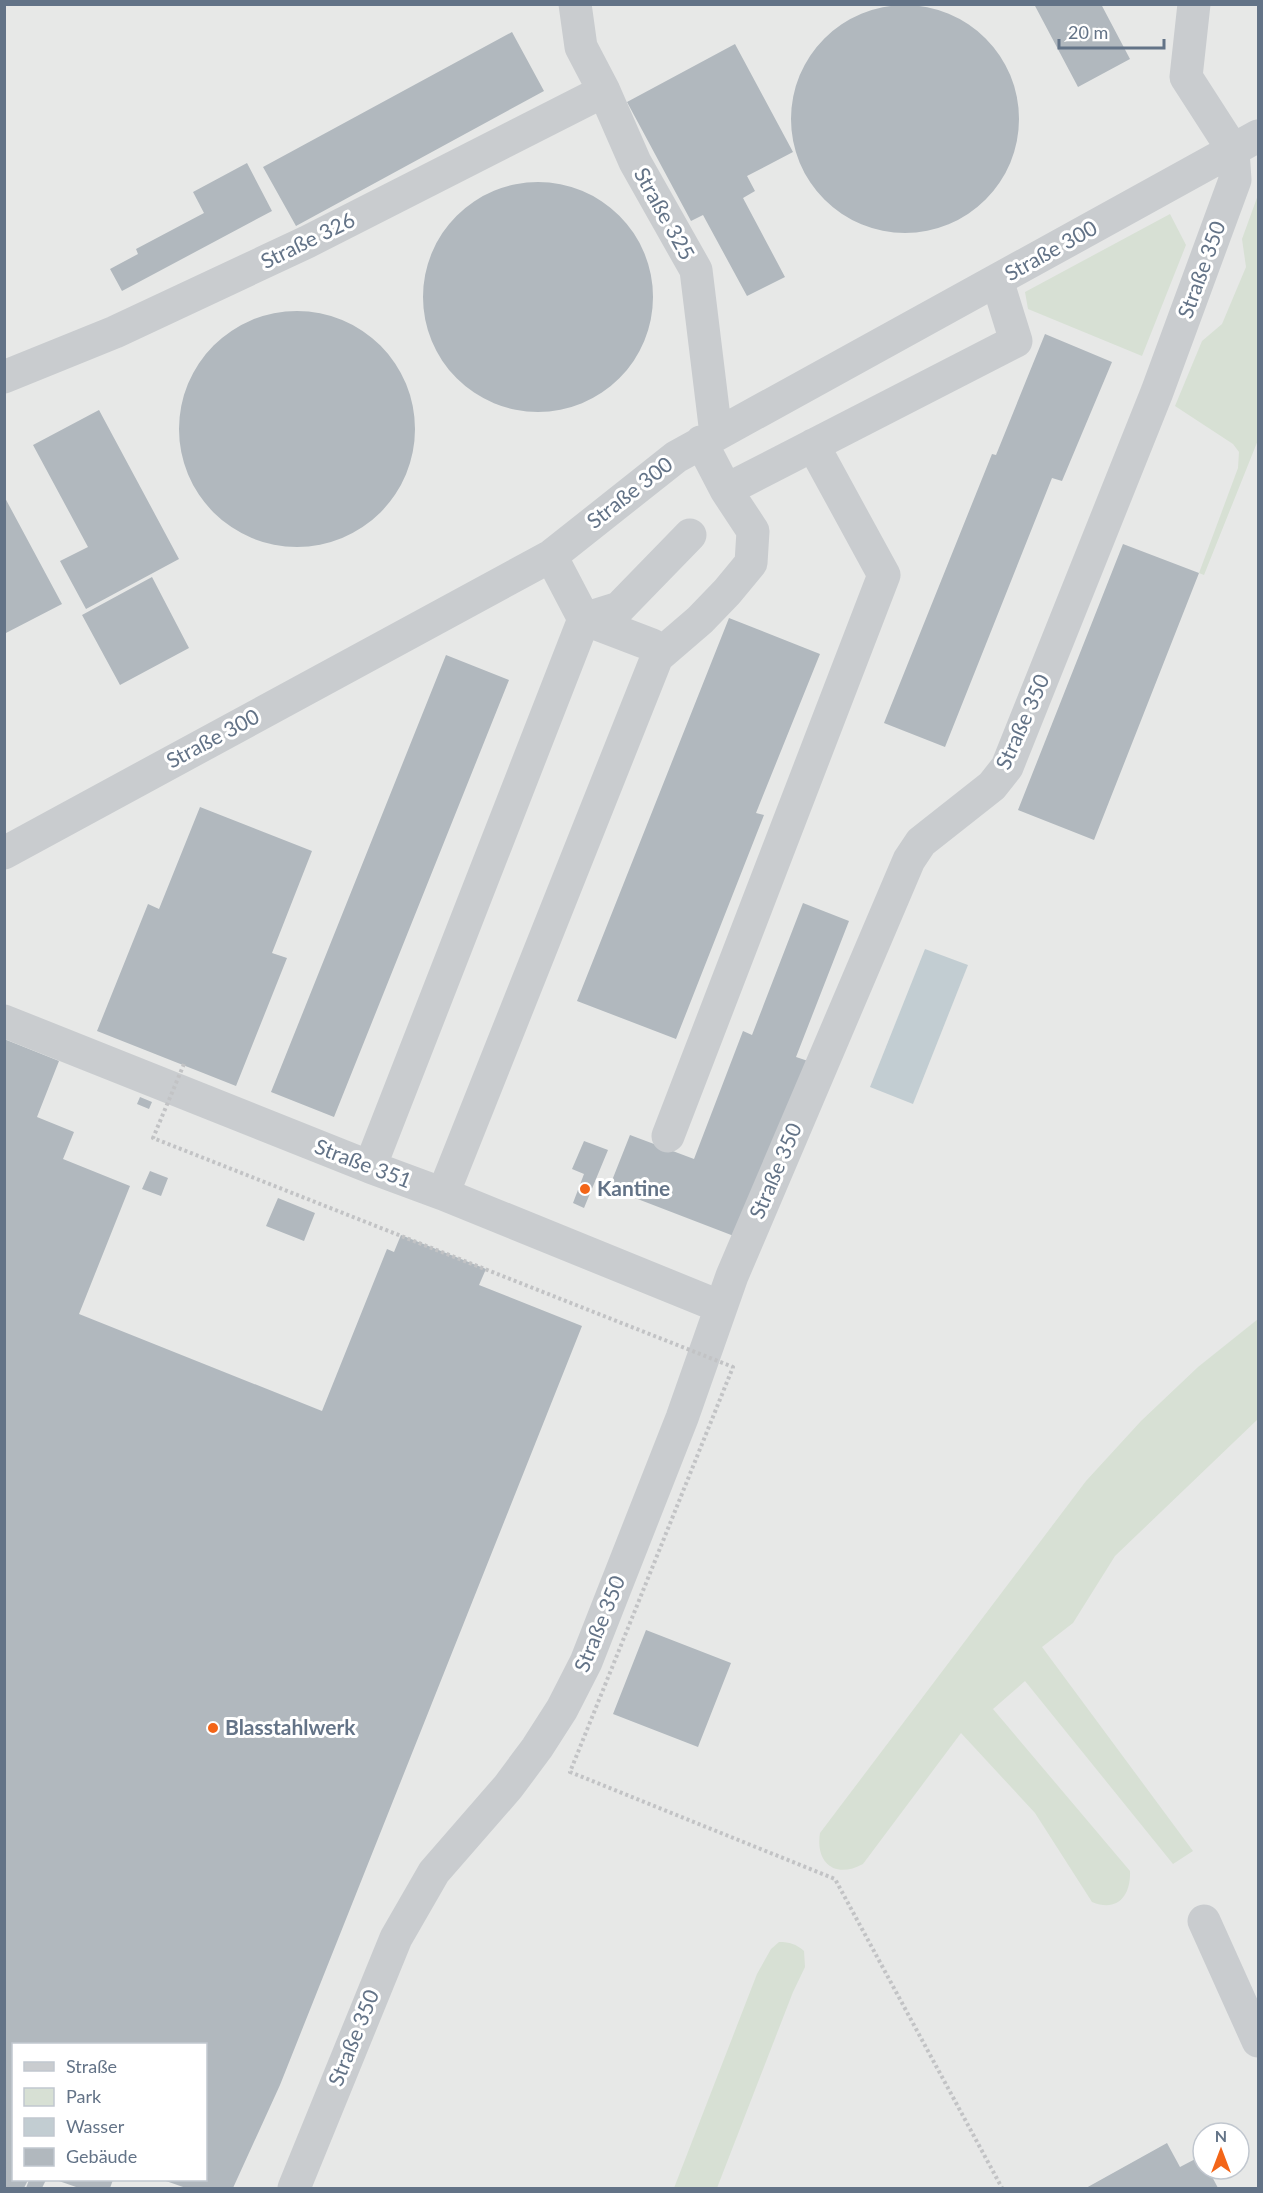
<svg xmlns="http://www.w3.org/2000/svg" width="1263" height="2193" font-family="Lato,sans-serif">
<rect width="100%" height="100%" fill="#f7f7f3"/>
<path fill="#e7e8e7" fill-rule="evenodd" d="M 5,5 L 1258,5 L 1258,2188 L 5,2188 ZM 14,2044 L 206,2044 L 206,2180 L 14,2180 ZM 1203,2133 L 1239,2133 L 1239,2169 L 1203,2169 Z"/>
<path fill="#d7e0d4" d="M 1258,195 L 1258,440 L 1204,575 L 1199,573 L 1238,468 L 1239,452 L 1233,444 L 1175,406 L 1202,341 L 1222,324 L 1246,267 L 1242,239 Z
M 1170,214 L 1186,245 L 1142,356 L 1028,309 L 1025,292 Z
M 1258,1319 L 1258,1419 L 1115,1556 L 1073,1623 L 1042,1647 L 1193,1851 L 1173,1864 L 1025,1681 L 993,1709 L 1130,1871 C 1131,1895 1118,1913 1092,1902 L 1035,1813 L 961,1733 L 863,1864 C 836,1879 815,1864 820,1833 L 1086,1481 L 1141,1421 L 1198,1367 Z
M 779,1942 C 790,1942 796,1944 804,1951 L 805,1967 L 793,1992 L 717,2188 L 674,2188 L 757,1974 L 771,1949 Z"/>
<path fill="#c2cdd2" d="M 925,949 L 968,965 L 913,1104 L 870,1087 Z"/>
<path fill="#b1b8be" d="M 1034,4 L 1101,4 L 1130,59 L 1078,87 Z
M791 119a114 114 0 1 1 228 0a114 114 0 1 1-228 0Z
M 512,32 L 544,91 L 296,226 L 263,167 Z
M 735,44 L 793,152 L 747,176 L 755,191 L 743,198 L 785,277 L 747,296 L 703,215 L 691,221 L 627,102 Z
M 247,163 L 272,211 L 122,291 L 110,269 L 138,254 L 136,249 L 204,213 L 193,192 Z
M423 297a115 115 0 1 1 230 0a115 115 0 1 1-230 0Z
M179 429a118 118 0 1 1 236 0a118 118 0 1 1-236 0Z
M 1045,334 L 1112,362 L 1062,481 L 1052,478 L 945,747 L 884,723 L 992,454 L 996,455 Z
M 99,410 L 179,559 L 86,609 L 60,561 L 88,547 L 33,445 Z
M 4,496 L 62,604 L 4,634 Z
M 1123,544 L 1199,573 L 1094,840 L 1018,810 Z
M 152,577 L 189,648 L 120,685 L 82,615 Z
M 729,618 L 820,654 L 756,813 L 764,815 L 676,1039 L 577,1001 Z
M 446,655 L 509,680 L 334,1117 L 271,1092 Z
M 200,807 L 312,851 L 272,953 L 287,958 L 236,1086 L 97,1031 L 148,904 L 159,909 Z
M 803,903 L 849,921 L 796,1057 L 808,1061 L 739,1238 L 609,1188 L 630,1135 L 694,1159 L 743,1031 L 752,1035 Z
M 4,1039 L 59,1061 L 37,1117 L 74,1132 L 63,1159 L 130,1186 L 79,1314 L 322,1411 L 387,1249 L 394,1252 L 401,1235 L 486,1269 L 479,1285 L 582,1326 L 280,2085 L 233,2188 L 186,2188 L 163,2180 L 206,2180 L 206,2044 L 14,2044 L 14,2180 L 28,2180 L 24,2188 L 4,2188 Z
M 140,1097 L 152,1102 L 149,1109 L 137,1104 Z
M 584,1141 L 608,1150 L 584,1208 L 573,1203 L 584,1174 L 572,1169 Z
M 150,1171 L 168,1178 L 161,1196 L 142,1189 Z
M 278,1198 L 315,1213 L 304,1241 L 266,1226 Z
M 646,1630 L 731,1663 L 698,1747 L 613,1714 Z
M 1167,2143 L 1180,2167 L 1201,2156 L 1203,2160 L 1203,2169 L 1208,2169 L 1218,2188 L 1086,2188 Z
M 29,2180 L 46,2180 L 42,2188 L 26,2188 Z
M 56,2180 L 113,2180 L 110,2188 L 79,2188 Z"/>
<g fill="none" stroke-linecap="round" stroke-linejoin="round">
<path stroke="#c9cccf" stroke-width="33" d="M 575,4 L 581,47 L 604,91 L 635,162 L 696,270 L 716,434
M 4,377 L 115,332 L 307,242 L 604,91
M 701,442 L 726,490 L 1016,341 L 997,280
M 584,619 L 619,608 L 690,535
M 657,657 L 700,620 L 727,592 L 751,563 L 753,531 L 726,490
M 4,853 L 551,556 L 676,457 L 1258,136
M 4,1021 L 370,1167 L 443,1194 L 721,1307
M 668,1136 L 884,575 L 813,445
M 370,1167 L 584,619 L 551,556
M 443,1194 L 657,657 L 652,645 L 584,619
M 1204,1921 L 1258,2041
M 294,2188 L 396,1938 L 434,1872 L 508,1787 L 537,1748 L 562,1709 L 586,1662 L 682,1418 L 732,1276 L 909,860 L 921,842 L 992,786 L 1007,767 L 1157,392 L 1235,180 L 1233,150 L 1186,77 L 1194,4"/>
<path stroke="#c2c3c5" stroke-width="4" stroke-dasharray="3 3" stroke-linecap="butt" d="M 184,1064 L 153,1138 L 733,1367 L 570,1772 L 835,1879 L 1002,2188"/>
</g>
<g fill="#f36518" stroke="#fff" stroke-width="2">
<circle cx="585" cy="1189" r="6"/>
<circle cx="213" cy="1728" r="6"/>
</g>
<g text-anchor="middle" stroke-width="6" stroke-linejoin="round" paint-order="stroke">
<g font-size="21" fill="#637387" stroke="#fff">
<text transform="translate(664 214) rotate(61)" y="7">Straße 325</text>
<text transform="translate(308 241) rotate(-26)" y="7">Straße 326</text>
<text transform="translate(1051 251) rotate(-29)" y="7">Straße 300</text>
<text transform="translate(1202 270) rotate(-70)" y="7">Straße 350</text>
<text transform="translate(630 493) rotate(-38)" y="7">Straße 300</text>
<text transform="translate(1023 722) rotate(-66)" y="7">Straße 350</text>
<text transform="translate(213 739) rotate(-28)" y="7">Straße 300</text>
<text transform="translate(363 1164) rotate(21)" y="7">Straße 351</text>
<text transform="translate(776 1171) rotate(-67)" y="7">Straße 350</text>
<text transform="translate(600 1624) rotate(-68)" y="7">Straße 350</text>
<text transform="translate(354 2038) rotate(-68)" y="7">Straße 350</text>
</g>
<g font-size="21" font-weight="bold" fill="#637387" stroke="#fff" text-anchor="start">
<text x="597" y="1196">Kantine</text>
<text x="225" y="1735">Blasstahlwerk</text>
</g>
</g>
<rect width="1263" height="2193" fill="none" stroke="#637387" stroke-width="12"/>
<rect x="12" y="2043" width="195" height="138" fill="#ffffff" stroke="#c1c7cf" stroke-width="1.5"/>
<rect x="24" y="2062" width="30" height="9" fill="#c9cccf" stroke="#c1c7cf" stroke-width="1.5"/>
<text x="66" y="2073" font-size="18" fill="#637387">Straße</text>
<rect x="24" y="2088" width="30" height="18" fill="#d7e0d4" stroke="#c1c7cf" stroke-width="1.5"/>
<text x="66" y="2103" font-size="18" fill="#637387">Park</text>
<rect x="24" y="2118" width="30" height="18" fill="#c2cdd2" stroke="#c1c7cf" stroke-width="1.5"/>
<text x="66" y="2133" font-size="18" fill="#637387">Wasser</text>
<rect x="24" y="2148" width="30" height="18" fill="#b1b8be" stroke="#c1c7cf" stroke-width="1.5"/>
<text x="66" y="2163" font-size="18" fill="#637387">Gebäude</text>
<g transform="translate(1221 2151)"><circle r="28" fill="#ffffff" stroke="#c1c7cf" stroke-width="1.5"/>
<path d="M0-4.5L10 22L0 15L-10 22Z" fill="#f36518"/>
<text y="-9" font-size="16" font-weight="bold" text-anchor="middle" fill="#637387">N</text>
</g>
<path d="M1059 39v9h105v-9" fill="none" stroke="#637387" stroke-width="3"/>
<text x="1068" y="39" font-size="18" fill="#637387" stroke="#ffffff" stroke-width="4.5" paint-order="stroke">20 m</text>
</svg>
